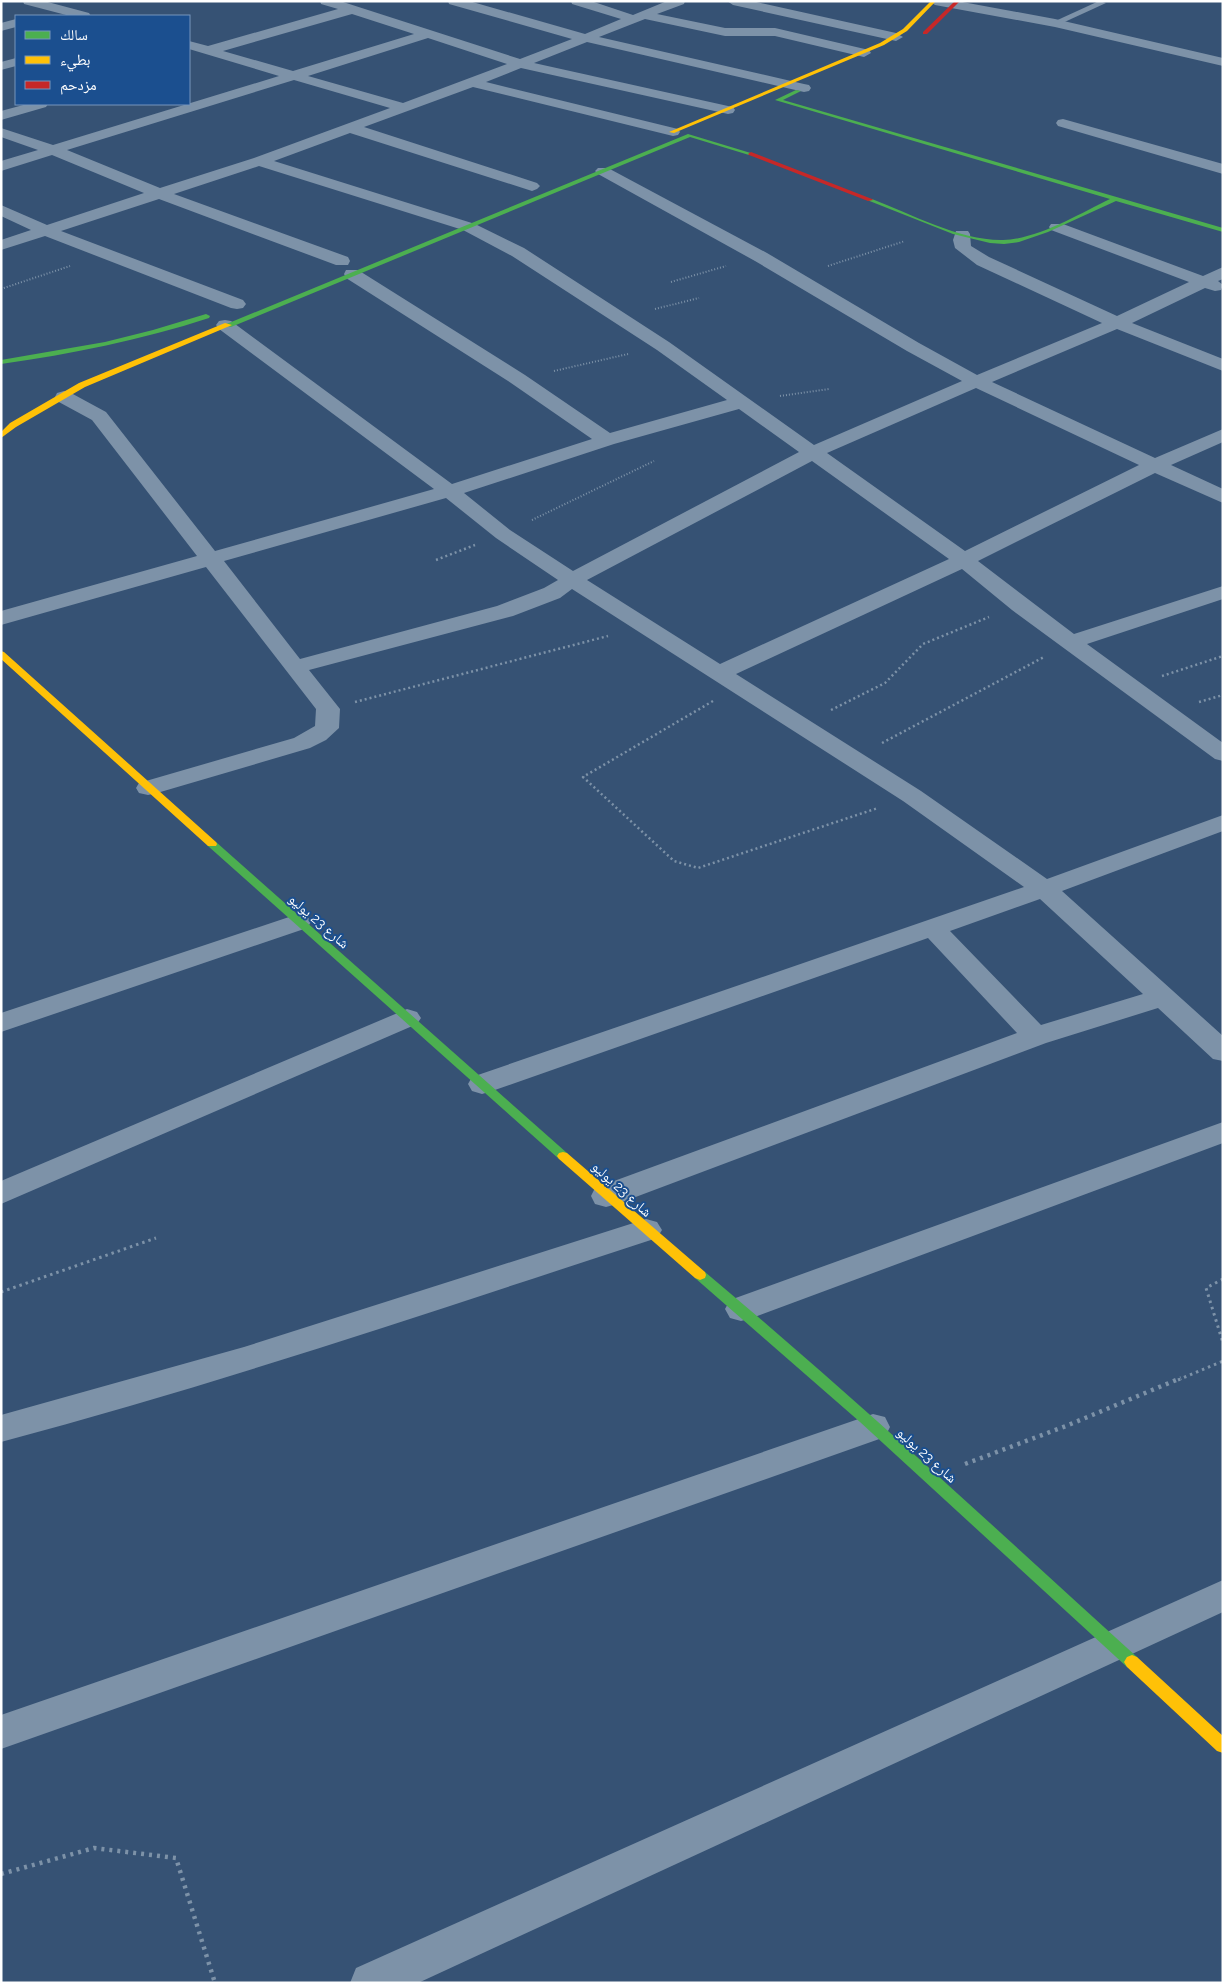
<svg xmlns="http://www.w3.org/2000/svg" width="1224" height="1984" font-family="Raleway,'Noto Naskh Arabic',sans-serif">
<rect width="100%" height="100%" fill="#365274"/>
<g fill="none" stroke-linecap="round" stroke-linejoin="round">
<path stroke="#7d92a8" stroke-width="2" stroke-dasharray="1 2" stroke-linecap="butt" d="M 828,266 L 905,241
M 671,282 L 726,266
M 1,289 L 70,266
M 655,309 L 699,298
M 554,371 L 628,354
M 780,396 L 829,389
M 532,520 L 654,461"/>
<path stroke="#7d92a8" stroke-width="2.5" stroke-dasharray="2 3" stroke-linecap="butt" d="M 436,560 L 475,545
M 1162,676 L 1223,656
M 713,701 L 583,777 L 674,861 L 698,868 L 878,808
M 355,702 L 608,636
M 1199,702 L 1223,695
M 831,710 L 885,683 L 923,644 L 989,617
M 882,743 L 1044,657"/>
<path stroke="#7d92a8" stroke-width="3" stroke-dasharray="2.5 4" stroke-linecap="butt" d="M 1223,1279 L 1206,1288 L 1223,1343
M 1,1292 L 156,1238
M 1178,1380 L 1223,1361"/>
<path stroke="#7d92a8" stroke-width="4.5" stroke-dasharray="3 5" stroke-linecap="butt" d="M 965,1464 L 1066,1426 L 1181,1378
M 1,1874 L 94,1848 L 176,1858 L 215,1983"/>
<path fill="#7d92a8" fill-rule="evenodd" d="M 1099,1 L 1106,3 L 1058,25 L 1051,23 Z"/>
<path fill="#7d92a8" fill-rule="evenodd" d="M 23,1 L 44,1 L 89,13 L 91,16 L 70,16 L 24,4 Z
M 320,1 L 340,1 L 520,59 L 572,39 L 449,4 L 448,1 L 469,1 L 585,34 L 621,19 L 572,4 L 571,1 L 591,1 L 633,15 L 667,1 L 685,1 L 684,4 L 657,14 L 725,28 L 775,28 L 869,50 L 871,53 L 864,57 L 775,36 L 725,36 L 645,19 L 599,37 L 804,84 L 809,85 L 811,88 L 809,91 L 804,92 L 587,42 L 534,63 L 728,106 L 733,107 L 735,110 L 733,113 L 728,114 L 521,68 L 486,82 L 678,129 L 680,132 L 678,135 L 673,136 L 473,87 L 364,127 L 537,183 L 540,186 L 537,189 L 532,191 L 350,133 L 274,161 L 475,224 L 524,248 L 669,342 L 814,445 L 962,381 L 907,351 L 755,261 L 598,174 L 595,171 L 598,168 L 608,168 L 767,253 L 919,343 L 977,375 L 1102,323 L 977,265 L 955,248 L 953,240 L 956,231 L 968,231 L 970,234 L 971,246 L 989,257 L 1117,316 L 1189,282 L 1051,230 L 1049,227 L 1051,224 L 1063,224 L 1203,276 L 1223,267 L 1223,279 L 1218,281 L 1223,285 L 1221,290 L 1215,291 L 1205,288 L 1132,323 L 1223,359 L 1223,371 L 1117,329 L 992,382 L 1155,458 L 1223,429 L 1223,442 L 1171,465 L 1223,489 L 1223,503 L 1155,473 L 978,561 L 1074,634 L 1223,586 L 1223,599 L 1087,644 L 1223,743 L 1223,761 L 1215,759 L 1012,610 L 962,569 L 736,674 L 921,791 L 1047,879 L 1223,815 L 1223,831 L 1062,891 L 1223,1036 L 1223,1061 L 1213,1059 L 1158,1008 L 1046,1043 L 617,1204 L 606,1207 L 595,1204 L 591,1196 L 595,1188 L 1017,1033 L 928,938 L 492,1091 L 482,1094 L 472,1091 L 468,1084 L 472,1077 L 1024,887 L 903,801 L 572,589 L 560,598 L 513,616 L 309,670 L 340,709 L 339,728 L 326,740 L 310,748 L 157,793 L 148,795 L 139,793 L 136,788 L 139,783 L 294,738 L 315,726 L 316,709 L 206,567 L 1,625 L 1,611 L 197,556 L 92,420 L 57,401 L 55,397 L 57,393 L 64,391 L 71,393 L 106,412 L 215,551 L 434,489 L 219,329 L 216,325 L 219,321 L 225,320 L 231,321 L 452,484 L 592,439 L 511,383 L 346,278 L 344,274 L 346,270 L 358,270 L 525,375 L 610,433 L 727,400 L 657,350 L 512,256 L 463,230 L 259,166 L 174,194 L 348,257 L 350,261 L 348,265 L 336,265 L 159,199 L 61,231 L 243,300 L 246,304 L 243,308 L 237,309 L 231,308 L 45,236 L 1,250 L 1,240 L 31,230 L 1,216 L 1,205 L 47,225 L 144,193 L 52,155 L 1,171 L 1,161 L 38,150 L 1,137 L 1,128 L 53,145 L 279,76 L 189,49 L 189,41 L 208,46 L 338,9 L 321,4 ZM 352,14 L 414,34 L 293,71 L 223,51 ZM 428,38 L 507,64 L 403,103 L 308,76 ZM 294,80 L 390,108 L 254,158 L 160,188 L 67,150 ZM 976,388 L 1139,465 L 965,551 L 827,453 ZM 739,409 L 799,452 L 573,571 L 510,530 L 464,493 L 614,444 ZM 812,461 L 949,559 L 720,664 L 587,580 ZM 446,498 L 496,538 L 558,580 L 544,588 L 497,606 L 300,659 L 224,561 ZM 1040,899 L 1143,994 L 1041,1025 L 950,931 Z
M 727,1 L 752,1 L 896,33 L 903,37 L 896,41 L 733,5 Z
M 929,1 L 957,1 L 1055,19 L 1223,58 L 1223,66 L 1055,27 L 935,5 Z
M 16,19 L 16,27 L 1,31 L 1,23 Z
M 16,58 L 16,66 L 1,70 L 1,62 Z
M 27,104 L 48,104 L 46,107 L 1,120 L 1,111 Z
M 1063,119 L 1223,164 L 1223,174 L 1058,126 L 1056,123 L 1058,120 Z
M 298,914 L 307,916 L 311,922 L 307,928 L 1,1032 L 1,1013 Z
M 407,1009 L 417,1012 L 421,1018 L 417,1024 L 1,1204 L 1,1181 Z
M 1223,1122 L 1223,1143 L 752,1318 L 741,1321 L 730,1318 L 725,1309 L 730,1300 Z
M 646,1219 L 657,1222 L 662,1230 L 657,1238 C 439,1309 223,1383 1,1442 L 1,1415 L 244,1347 Z
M 873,1414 L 885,1417 L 890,1427 L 885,1437 L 1,1749 L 1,1715 Z
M 1223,1580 L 1223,1612 L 418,1983 L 350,1983 L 356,1968 Z"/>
<path fill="#4caf50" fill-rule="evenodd" d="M 796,90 L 801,91 L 783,100 L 1223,228 L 1223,232 L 1116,201 L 1048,232 L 1019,242 L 1004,244 L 990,243 L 953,234 L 867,200 L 872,199 C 911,214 961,241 1003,240 C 1038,239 1079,214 1110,199 L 775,100 Z
M 688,134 L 754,154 L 749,155 L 690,137 L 231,327 L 224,325 Z
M 206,314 L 210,316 L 209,318 C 141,340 72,354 1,364 L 1,360 L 105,342 L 153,330 Z
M 212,841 L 216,842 L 567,1153 L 569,1156 L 567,1159 L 559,1159 L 208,846 L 207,844 L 208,842 Z
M 700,1270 L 705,1272 C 853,1396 994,1527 1137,1657 L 1140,1662 L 1137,1667 L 1132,1669 L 1127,1667 L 860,1422 L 695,1278 L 694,1275 L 695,1272 Z"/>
<path fill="#ffc107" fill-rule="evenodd" d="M 931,1 L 936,1 L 907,31 L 884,45 L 674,133 L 669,132 L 880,43 L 903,29 Z
M 225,323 L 232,325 L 85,387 L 16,427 L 1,438 L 1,432 L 10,423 L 79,383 Z
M 1,651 L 4,652 L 216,842 L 217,844 L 216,846 L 208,846 L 1,659 Z
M 563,1152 L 567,1153 L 705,1272 L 706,1275 L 705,1278 L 700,1280 L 695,1278 L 559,1159 L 557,1156 L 559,1153 Z
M 1132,1655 L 1137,1657 L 1223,1736 L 1223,1753 L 1217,1751 L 1127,1667 L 1124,1662 L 1127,1657 Z"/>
<path fill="#c62828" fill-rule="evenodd" d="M 955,1 L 960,1 L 927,34 L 923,34 L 923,32 Z
M 751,152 L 872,199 L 873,200 L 868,201 L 749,155 L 748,154 Z"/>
</g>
<g text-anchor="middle" stroke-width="4" stroke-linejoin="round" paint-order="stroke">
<g font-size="14" fill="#fff" stroke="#1b4f8f">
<text transform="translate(319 921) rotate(41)" y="5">شارع 23 يوليو</text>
<text transform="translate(622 1189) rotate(42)" y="5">شارع 23 يوليو</text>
<text transform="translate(927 1455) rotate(42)" y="5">شارع 23 يوليو</text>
</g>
</g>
<rect width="1224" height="1984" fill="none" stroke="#ffffff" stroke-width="5"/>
<rect x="15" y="15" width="175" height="90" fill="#1b4f8f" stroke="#7695bc"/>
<rect x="25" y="31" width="25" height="8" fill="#4caf50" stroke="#7695bc"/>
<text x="60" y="40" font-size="15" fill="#ffffff">سالك</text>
<rect x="25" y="56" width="25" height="8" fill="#ffc107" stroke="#7695bc"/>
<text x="60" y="65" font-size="15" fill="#ffffff">بطيء</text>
<rect x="25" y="81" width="25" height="8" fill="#c62828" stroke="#7695bc"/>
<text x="60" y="90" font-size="15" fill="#ffffff">مزدحم</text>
</svg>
